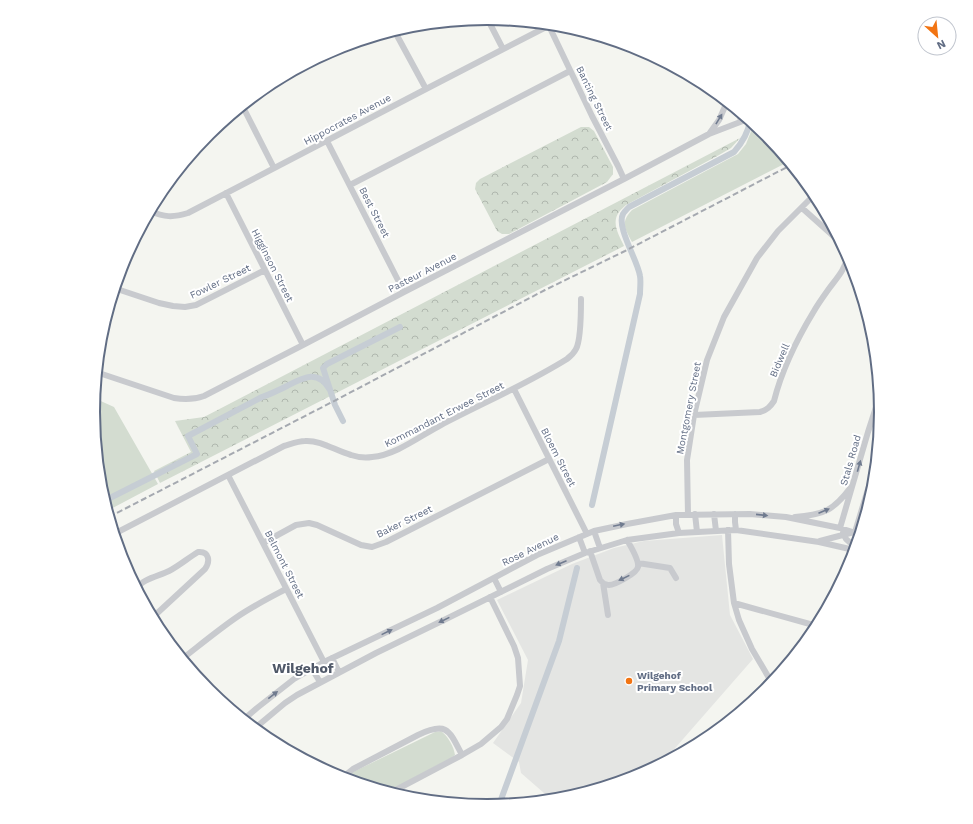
<svg xmlns="http://www.w3.org/2000/svg" width="973" height="824" font-family="'Work Sans',sans-serif">
<defs>
<pattern id="park-crowns" width="20" height="18" patternUnits="userSpaceOnUse"><rect width="20" height="18" fill="#d3dcd0"/><path d="M2 6a3 3 0 1 1 6 0M12 15a3 3 0 1 1 6 0" fill="none" stroke="#afb7ae"/></pattern>
</defs>
<rect width="100%" height="100%" fill="#f4f5f0"/>
<path fill="#e4e5e3" d="M 722,535 L 730,615 L 753,659 L 663,762 L 637,776 L 563,798 L 552,800 L 521,773 L 519,762 L 493,743 L 521,703 L 528,660 L 497,600 L 572,564 L 614,548 L 644,541 Z"/>
<path fill="#d3dcd0" d="M 759,128 L 765,134 L 788,162 L 632,242 C 625,228 620,223 632,210 L 738,154 L 746,144 L 752,129 Z
M 94,398 L 114,407 L 158,484 L 107,511 L 100,489 L 93,412 Z
M 441,731 C 448,736 454,747 455,755 L 451,758 L 387,792 L 347,779 L 351,773 L 435,732 Z"/>
<path fill="url(#park-crowns)" d="M 581,127 L 589,127 L 594,131 L 613,167 L 613,174 L 607,182 L 509,234 L 502,234 L 497,231 L 475,189 L 476,183 L 480,179 Z
M 740,138 L 731,148 L 719,155 L 626,205 C 624,207 621,209 619,212 C 611,223 619,235 624,246 L 160,483 L 154,471 L 191,452 L 175,421 L 204,417 Z"/>
<g fill="none" stroke-linecap="round" stroke-linejoin="round">
<path stroke="#c6cdd4" stroke-width="6" d="M 343,421 L 335,405 L 323,368 L 327,364 L 400,327
M 104,501 L 197,454 L 188,436 L 262,397 C 271,394 279,390 287,386 C 304,377 318,369 330,390
M 592,505 L 640,294 C 640,288 641,281 640,276 C 638,261 616,227 623,214 C 624,212 627,209 629,207 L 734,152 C 742,143 748,133 750,121
M 499,805 L 559,641 L 577,568"/>
<path stroke="#c8cace" stroke-width="6" d="M 487,18 L 503,49
M 549,26 L 592,116 L 618,166 L 624,179
M 394,30 L 426,89
M 242,105 L 274,168
M 739,112 L 741,121
M 709,134 L 719,120 L 727,102
M 327,141 L 404,292
M 350,185 L 570,71
M 226,193 L 303,345
M 802,208 L 840,242
M 149,211 C 165,217 172,218 188,213 L 426,89 L 552,24
M 114,288 L 159,303 L 173,306 L 185,307 L 196,305 L 265,270
M 96,372 L 174,398 C 185,400 193,400 204,396 L 303,345 L 404,292 L 624,179 L 709,134 L 748,119
M 514,389 L 587,534
M 694,415 L 760,412 C 767,410 770,407 774,401 C 782,369 797,339 814,311 C 818,304 823,297 828,290 C 836,279 845,270 848,256
M 228,475 L 324,662
M 695,514 L 697,532
M 714,514 L 716,531
M 735,514 L 735,522 L 736,530
M 676,515 L 676,524 L 679,533
M 688,515 L 687,460 L 694,415 L 707,360 L 724,317 L 757,258 L 778,231 L 815,194
M 795,517 C 824,515 834,510 851,487
M 840,528 L 868,432 L 879,398
M 728,530 L 729,564 L 734,603 L 739,620 L 752,649 L 772,683
M 594,531 L 600,548
M 855,532 L 875,466
M 843,533 L 846,539 L 855,547
M 114,534 L 284,446 C 291,444 298,441 305,441 C 321,440 336,451 351,455 C 357,457 366,458 372,457 C 396,455 420,436 441,425 C 483,403 527,384 567,359 C 571,356 574,353 576,349 C 581,340 581,311 581,299
M 579,537 L 585,553
M 820,541 L 854,532
M 263,543 L 296,525 L 309,523 L 317,525 L 361,545 L 372,547 L 386,542 L 549,459
M 590,551 L 600,580 L 603,583 C 604,584 608,585 609,585 C 615,585 637,573 638,567 C 639,561 630,545 627,540
M 638,563 L 670,568 L 676,578
M 494,578 L 501,592
M 603,583 L 608,615
M 136,589 C 142,579 159,576 169,571 C 179,566 188,558 198,552 C 210,551 210,562 205,569 L 152,618
M 734,603 L 817,626
M 332,658 L 339,672
M 182,659 C 200,645 218,630 237,617 C 253,606 269,598 286,589
M 312,669 L 320,682
M 243,720 L 257,708 L 294,679 L 324,662 L 437,608 L 537,555 L 594,531 L 627,524 L 676,515 L 750,514 L 786,517 L 840,528 L 859,534
M 254,729 L 285,703 L 297,695 L 376,653 L 444,620 L 547,569 L 585,553 L 627,540 L 679,533 L 736,530 L 819,542 L 854,550
M 345,779 L 348,773 L 353,769 L 418,735 C 447,721 449,730 462,755
M 390,793 L 462,755 L 481,744 L 501,727 L 507,719 L 517,695 L 520,686 L 518,658 L 514,646 L 490,597"/>
<path stroke="#a5a9b0" stroke-width="2" stroke-dasharray="6 3" stroke-linecap="butt" d="M 109,517 L 338,399 L 545,290 L 625,251 L 791,165"/>
</g>
<defs><path id="oneway-solid" d="M-6-.8H1V-3.2L6.5 0L1 3.2V.8H-6Z"/></defs>
<g fill="#707b8f">
<use href="#oneway-solid" transform="translate(719 119) rotate(-59)"/>
<use href="#oneway-solid" transform="translate(859 466) rotate(-74)"/>
<use href="#oneway-solid" transform="translate(824 511) rotate(-23)"/>
<use href="#oneway-solid" transform="translate(762 515) rotate(6)"/>
<use href="#oneway-solid" transform="translate(619 525) rotate(-12)"/>
<use href="#oneway-solid" transform="translate(561 563) rotate(157)"/>
<use href="#oneway-solid" transform="translate(624 578) rotate(154)"/>
<use href="#oneway-solid" transform="translate(444 620) rotate(154)"/>
<use href="#oneway-solid" transform="translate(387 632) rotate(-26)"/>
<use href="#oneway-solid" transform="translate(273 695) rotate(-38)"/>
</g>
<circle fill="#f27412" stroke="#fff" stroke-width="1.5" cx="629" cy="681" r="4"/>
<g text-anchor="middle" stroke-width="4" stroke-linejoin="round" paint-order="stroke">
<g font-size="10" fill="#616d84" stroke="#fff">
<text transform="translate(595 98) rotate(64)" y="4">Banting Street</text>
<text transform="translate(347 119) rotate(-28)" y="4">Hippocrates Avenue</text>
<text transform="translate(375 212) rotate(63)" y="4">Best Street</text>
<text transform="translate(273 265) rotate(63)" y="4">Higginson Street</text>
<text transform="translate(422 272) rotate(-27)" y="4">Pasteur Avenue</text>
<text transform="translate(220 281) rotate(-26)" y="4">Fowler Street</text>
<text transform="translate(779 360) rotate(-67)" y="4">Bidwell</text>
<text transform="translate(688 408) rotate(-79)" y="4">Montgomery Street</text>
<text transform="translate(444 414) rotate(-27)" y="4">Kommandant Erwee Street</text>
<text transform="translate(559 457) rotate(63)" y="4">Bloem Street</text>
<text transform="translate(850 460) rotate(-74)" y="4">Stals Road</text>
<text transform="translate(404 521) rotate(-26)" y="4">Baker Street</text>
<text transform="translate(530 549) rotate(-26)" y="4">Rose Avenue</text>
<text transform="translate(285 564) rotate(63)" y="4">Belmont Street</text>
</g>
<g font-size="10" font-weight="bold" fill="#616d84" stroke="#fff" text-anchor="start">
<text x="637" y="679">Wilgehof<tspan x="637" dy="12">Primary School</tspan></text>
</g>
<g font-size="14" font-weight="bold" fill="#4f5868" stroke="#fff">
<text x="303" y="673">Wilgehof</text>
</g>
</g>
<path d="M0 0H973V824H0ZM100 412a387 387 0 1 1 774 0a387 387 0 1 1-774 0Z" fill="#fff" fill-rule="evenodd"/>
<path fill="none" stroke="#616d84" stroke-width="2" d="M100 412a387 387 0 1 1 774 0a387 387 0 1 1-774 0Z"/>
<g transform="translate(937 36) rotate(153)"><circle r="19" fill="#ffffff" stroke="#c0c5ce"/>
<path d="M0-3L7 15L0 10L-7 15Z" fill="#f27412"/>
<text y="-6" font-size="11" font-weight="bold" text-anchor="middle" fill="#616d84">N</text>
</g>
</svg>
